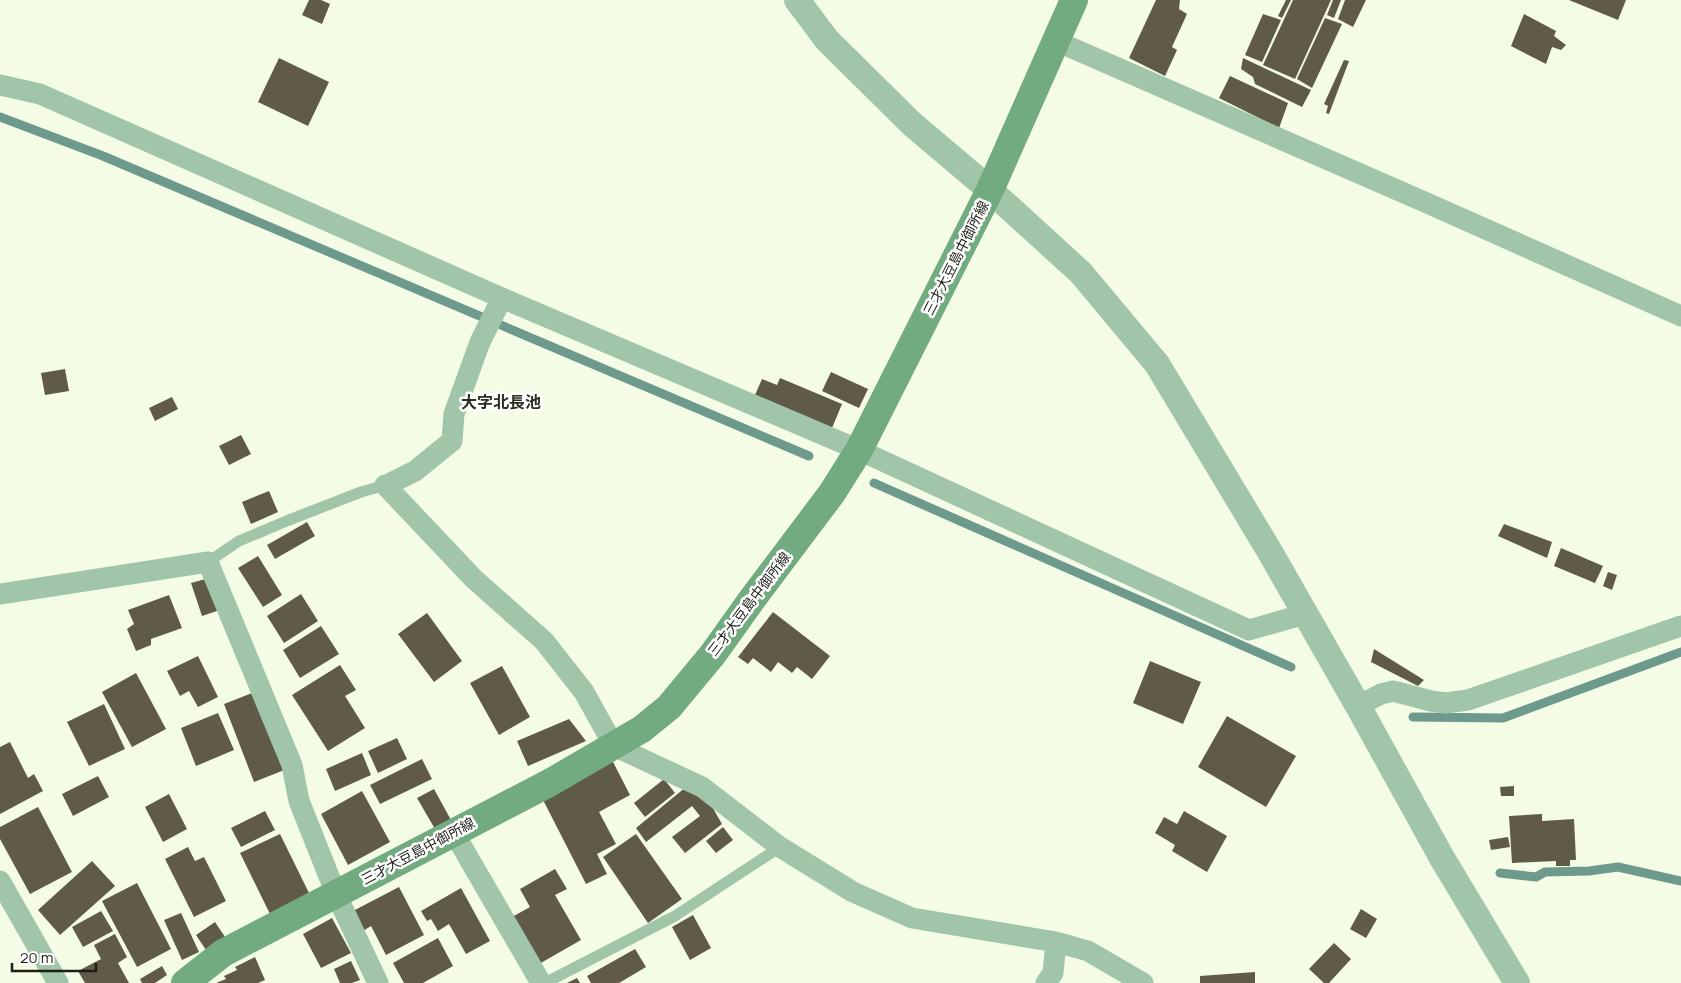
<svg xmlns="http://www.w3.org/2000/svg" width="1681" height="983" font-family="Manrope,'Noto Sans JP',sans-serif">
<rect width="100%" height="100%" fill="#f5fce6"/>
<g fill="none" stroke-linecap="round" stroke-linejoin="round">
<path stroke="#6e9a8e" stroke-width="9" d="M 0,117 L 103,156 L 809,456
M 874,483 L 1291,667
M 1413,717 L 1503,718 L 1681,652
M 1500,873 L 1536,877 L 1545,872 L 1589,871 L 1618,867 L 1681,881"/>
</g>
<path fill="#605b48" d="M 309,0 L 321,0 L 330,4 L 322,24 L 302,15 Z
M 1156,0 L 1180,0 L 1179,9 L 1187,14 L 1172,47 L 1177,50 L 1165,76 L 1129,58 Z
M 1286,0 L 1291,0 L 1282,18 L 1278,16 Z
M 1293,0 L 1331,0 L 1295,79 L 1263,65 Z
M 1333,0 L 1341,0 L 1334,18 L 1327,15 Z
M 1345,0 L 1366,0 L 1353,27 L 1338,19 Z
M 1569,0 L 1626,0 L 1618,20 Z
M 1263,14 L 1281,20 L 1262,62 L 1245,55 Z
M 1524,14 L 1556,31 L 1554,36 L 1566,45 L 1561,50 L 1552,47 L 1546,64 L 1511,46 Z
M 1325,18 L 1342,24 L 1312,88 L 1297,79 Z
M 279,58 L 329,82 L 308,126 L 258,102 Z
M 1243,58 L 1311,90 L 1302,107 L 1255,84 L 1253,77 L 1241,69 Z
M 1344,60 L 1349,61 L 1329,114 L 1326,113 L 1328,106 L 1324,104 Z
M 1230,76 L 1288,103 L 1279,128 L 1219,98 Z
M 65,369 L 69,391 L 45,395 L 41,373 Z
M 831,372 L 868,389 L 859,408 L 822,391 Z
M 780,378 L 842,404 L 832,428 L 755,395 L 762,379 L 777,385 Z
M 172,397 L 178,409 L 155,421 L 149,408 Z
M 241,435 L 251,454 L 229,465 L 219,446 Z
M 269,491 L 278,512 L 251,524 L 242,502 Z
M 307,522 L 315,536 L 275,559 L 267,545 Z
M 1504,524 L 1552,542 L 1547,558 L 1498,536 Z
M 1561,548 L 1603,566 L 1595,583 L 1554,566 Z
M 258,556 L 282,595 L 263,607 L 238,568 Z
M 1608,572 L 1617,575 L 1612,590 L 1603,586 Z
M 209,578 L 220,610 L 202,616 L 191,583 Z
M 301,594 L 318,621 L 284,643 L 267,616 Z
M 169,595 L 182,628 L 151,639 L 151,645 L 136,651 L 127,629 L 134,624 L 128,610 Z
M 773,612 L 830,656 L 812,679 L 797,667 L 792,673 L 778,662 L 771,672 L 753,658 L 748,664 L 738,657 Z
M 427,613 L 462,661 L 434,682 L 398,634 Z
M 321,626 L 339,654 L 300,678 L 283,650 Z
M 1374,649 L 1424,680 L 1418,686 L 1371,662 Z
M 198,656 L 218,697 L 198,707 L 189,691 L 180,696 L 167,671 Z
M 1150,661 L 1201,682 L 1183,724 L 1133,703 Z
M 340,665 L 356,690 L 345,696 L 365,728 L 328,751 L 292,695 Z
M 502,666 L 530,717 L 499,735 L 470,683 Z
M 136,673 L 166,729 L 132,747 L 102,692 Z
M 257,691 L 287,769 L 254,782 L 224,704 Z
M 104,704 L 125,749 L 89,766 L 67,722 Z
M 218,713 L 234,750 L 196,766 L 181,728 Z
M 1227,716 L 1296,756 L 1266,807 L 1198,767 Z
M 569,719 L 586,741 L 528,766 L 517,741 Z
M 397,738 L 407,759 L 378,773 L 368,751 Z
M 10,742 L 28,778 L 34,774 L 43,791 L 0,814 L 0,747 Z
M 362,753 L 371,775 L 335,791 L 326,769 Z
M 422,759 L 432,779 L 380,804 L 370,785 Z
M 612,760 L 630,795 L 599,812 L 616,844 L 597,854 L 607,874 L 586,884 L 541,796 Z
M 98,776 L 109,797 L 73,816 L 62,794 Z
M 664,779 L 675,793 L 645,817 L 634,803 Z
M 1514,786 L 1514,796 L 1501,796 L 1500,787 Z
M 686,787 L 710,803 L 722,824 L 685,853 L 672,837 L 700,816 L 692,806 L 646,842 L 636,828 Z
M 434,789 L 451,820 L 435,829 L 417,798 Z
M 362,791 L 390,842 L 348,865 L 321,814 Z
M 169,794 L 187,829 L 163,842 L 145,807 Z
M 38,807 L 72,872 L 30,894 L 0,839 L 0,827 Z
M 265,811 L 275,830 L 241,847 L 231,828 Z
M 1184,811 L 1227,836 L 1207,872 L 1172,851 L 1175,845 L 1155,833 L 1164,817 L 1177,824 Z
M 1542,814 L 1542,821 L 1574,819 L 1576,860 L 1570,860 L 1570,866 L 1556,866 L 1556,861 L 1512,863 L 1509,816 Z
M 723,827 L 733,840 L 716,853 L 706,841 Z
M 280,834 L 310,895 L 270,914 L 240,853 Z
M 636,834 L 682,899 L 648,923 L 603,857 Z
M 1508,837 L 1510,847 L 1491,850 L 1489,840 Z
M 188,847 L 195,861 L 204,857 L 226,901 L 194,917 L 165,859 Z
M 92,861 L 115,886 L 60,935 L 38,910 Z
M 555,869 L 567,889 L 555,895 L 581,940 L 539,964 L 512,917 L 530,907 L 520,889 Z
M 137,883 L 171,949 L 137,967 L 102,901 Z
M 399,887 L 424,935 L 386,955 L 371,926 L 363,931 L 353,911 Z
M 461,888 L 490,941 L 466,954 L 449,924 L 438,931 L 431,919 L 427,921 L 421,911 Z
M 1361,909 L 1377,919 L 1366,938 L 1350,929 Z
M 101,911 L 113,931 L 83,947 L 72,927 Z
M 181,913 L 199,952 L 182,960 L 164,920 Z
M 693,915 L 711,948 L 690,960 L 672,927 Z
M 332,918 L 351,953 L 321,968 L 303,934 Z
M 215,922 L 225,937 L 206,950 L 196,935 Z
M 115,934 L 127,957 L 118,963 L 129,983 L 85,983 L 78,971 L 101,959 L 94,945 Z
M 438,938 L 453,966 L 423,983 L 404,983 L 393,963 Z
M 1334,943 L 1351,959 L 1329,983 L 1324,983 L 1309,969 Z
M 635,949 L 646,967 L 619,983 L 591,983 L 587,976 Z
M 255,957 L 265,980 L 258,983 L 216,983 L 226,979 L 224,976 L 237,970 L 235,967 Z
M 351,961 L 360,980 L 352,983 L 340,983 L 334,969 Z
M 162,966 L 167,975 L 155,983 L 142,983 L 140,979 Z
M 1255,972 L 1255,983 L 1200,983 L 1200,976 Z
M 577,978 L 580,983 L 567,983 Z"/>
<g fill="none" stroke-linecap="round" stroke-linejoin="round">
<path stroke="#a0c5a8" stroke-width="11" d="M 208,562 L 239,541 L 289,520 L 361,492 L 389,484
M 545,983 L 675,916 L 780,847"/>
<path stroke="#a0c5a8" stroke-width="21" d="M 1056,41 L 1427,203 L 1681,316
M 0,85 L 40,94 L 502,298 L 859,450 L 1249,630 L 1305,614
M 391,483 L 415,471 L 452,441 L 454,414 L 480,342 L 502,298
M 385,485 L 474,579 L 544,641 L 584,692 L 614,746 L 702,787 L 780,847 L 853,892 L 912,918 L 1056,942 L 1088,951 L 1143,983
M 0,594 L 208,562 L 292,765 L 299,801 L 336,894 L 378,983
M 1358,706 L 1381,694 L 1393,691 L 1431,701 L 1446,703 L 1468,700 L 1681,626
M 454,833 L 541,983
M 0,881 L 58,983
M 1046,983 L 1053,973 L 1056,942"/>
<path stroke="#a0c5a8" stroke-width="26" d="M 797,0 L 827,40 L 912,124 L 990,190 L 1081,273 L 1157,364 L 1270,552 L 1358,706 L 1442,858 L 1517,983"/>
<path stroke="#73ab81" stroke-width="28" d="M 185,983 L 223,953 L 551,782 L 642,729 L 669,707 L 713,654 L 753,598 L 832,493 L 859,450 L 990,190 L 1074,0"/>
</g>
<g text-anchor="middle" stroke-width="5" stroke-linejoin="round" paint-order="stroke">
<g font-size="14" fill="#1d1f17" stroke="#fff">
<text transform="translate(956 258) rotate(-63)" y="5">三才大豆島中御所線</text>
<text transform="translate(749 604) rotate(-53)" y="5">三才大豆島中御所線</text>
<text transform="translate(418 851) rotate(-28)" y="5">三才大豆島中御所線</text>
</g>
<g font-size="16" font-weight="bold" fill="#2a2f1f" stroke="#fff">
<text x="501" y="408">大字北長池</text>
</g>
</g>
<path d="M12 963v8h84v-8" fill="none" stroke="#1d1f17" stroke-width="2.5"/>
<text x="20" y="963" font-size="15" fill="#1d1f17" stroke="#ffffff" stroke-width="4" paint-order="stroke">20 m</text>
</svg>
